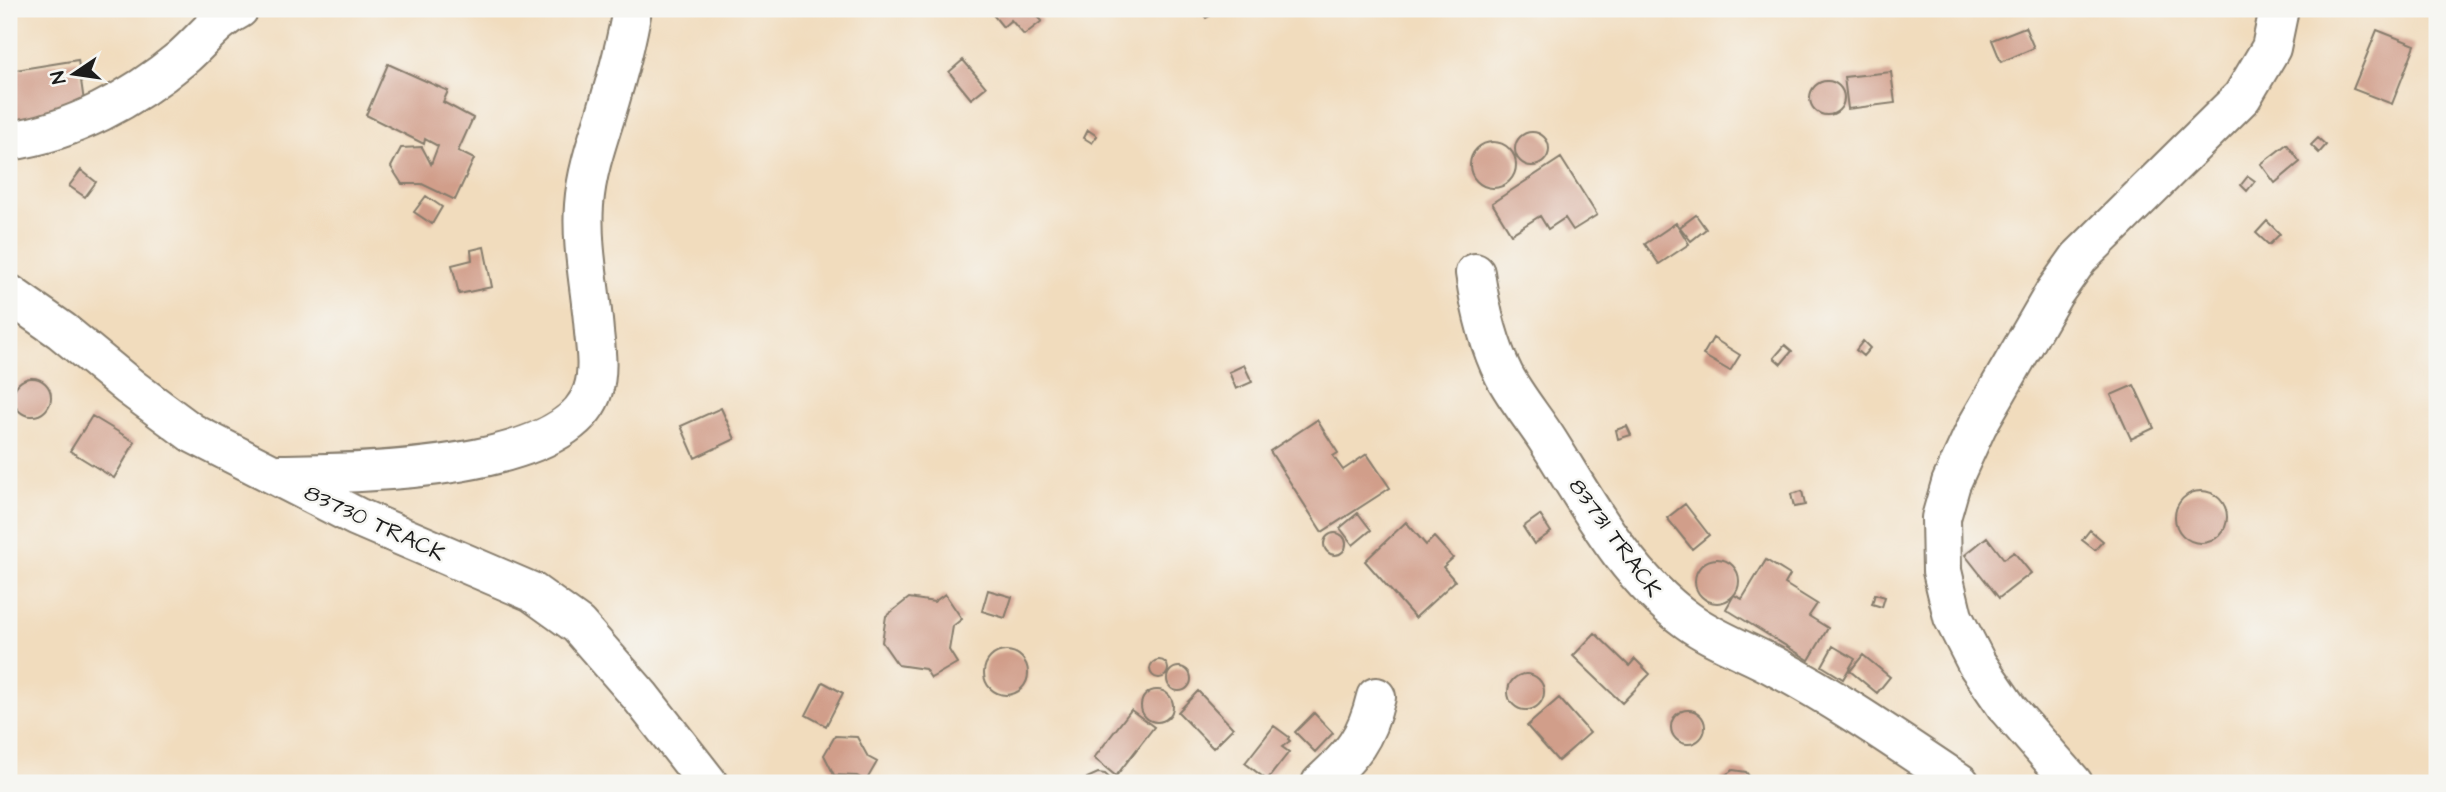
<svg xmlns="http://www.w3.org/2000/svg" width="2446" height="792" font-family="'Architects Daughter',sans-serif">
<rect width="100%" height="100%" fill="#f6f6f2"/>
<filter id="ink" filterUnits="userSpaceOnUse"><feTurbulence type="fractalNoise" baseFrequency=".0143" numOctaves="2"/><feDisplacementMap in="SourceGraphic" scale="14" xChannelSelector="R" yChannelSelector="G"/><feConvolveMatrix kernelMatrix="1 2 1 2 8 2 1 2 1" color-interpolation-filters="sRGB"/></filter>
<filter id="wash" filterUnits="userSpaceOnUse"><feTurbulence type="fractalNoise" baseFrequency=".00686" numOctaves="4" result="noise"/><feDisplacementMap in="SourceGraphic" scale="28" xChannelSelector="R" yChannelSelector="G"/><feGaussianBlur stdDeviation="1.57" result="paint"/><feColorMatrix in="noise" values="0 0 0 0 0 0 0 0 0 0 0 0 0 0 0 0 0 1.4 0 .05"/><feComposite in="paint" operator="in"/></filter>
<g filter="url(#wash)">
<rect width="100%" height="100%" fill="#f1dcbd"/>
<g id="blocks">
<path fill="#d19e8a" d="M 993,9 L 1031,9 L 1042,21 L 1024,35 L 1011,20 L 1003,27 L 990,11 Z
M 1200,9 L 1222,9 L 1206,18 Z
M 2025,27 L 2034,48 L 2001,62 L 1992,40 Z
M 2377,30 L 2415,45 L 2392,104 L 2353,89 Z
M 78,60 L 86,115 L 9,121 L 9,71 Z
M 963,60 L 986,87 L 971,99 L 949,72 Z
M 388,64 L 448,91 L 443,102 L 473,118 L 458,151 L 474,159 L 455,200 L 422,184 L 402,184 L 391,167 L 401,148 L 422,147 L 431,164 L 438,146 L 425,139 L 424,144 L 366,115 Z
M 1891,72 L 1895,103 L 1848,109 L 1844,77 Z
M1810 98a17 17 0 1 1 34 0a17 17 0 1 1-34 0Z
M 1088,130 L 1097,136 L 1092,143 L 1084,138 Z
M1515 149a17 17 0 1 1 34 0a17 17 0 1 1-34 0Z
M 2318,138 L 2326,145 L 2319,153 L 2311,145 Z
M1470 165a23 23 0 1 1 46 0a23 23 0 1 1-46 0Z
M 2287,144 L 2300,162 L 2275,183 L 2261,164 Z
M 1561,158 L 1597,215 L 1573,230 L 1565,218 L 1548,229 L 1540,216 L 1511,234 L 1492,203 Z
M 81,170 L 96,182 L 85,197 L 69,186 Z
M 2248,176 L 2255,181 L 2247,191 L 2241,185 Z
M 426,196 L 442,207 L 432,224 L 414,212 Z
M 1696,215 L 1706,229 L 1691,241 L 1680,227 Z
M 2267,221 L 2280,234 L 2269,245 L 2256,233 Z
M 1676,223 L 1689,244 L 1659,264 L 1645,244 Z
M 484,247 L 492,287 L 459,294 L 452,265 L 472,260 L 471,250 Z
M 1713,338 L 1740,355 L 1730,371 L 1703,355 Z
M 1863,341 L 1870,348 L 1863,356 L 1856,350 Z
M 1785,345 L 1792,351 L 1781,364 L 1774,358 Z
M 1244,365 L 1252,382 L 1236,389 L 1229,372 Z
M13 397a19 19 0 1 1 38 0a19 19 0 1 1-38 0Z
M 2134,385 L 2154,428 L 2131,439 L 2111,395 Z
M 721,408 L 735,439 L 695,458 L 681,426 Z
M 92,416 L 135,442 L 114,478 L 70,451 Z
M 1317,420 L 1338,453 L 1333,456 L 1343,470 L 1367,454 L 1390,488 L 1322,532 L 1270,451 Z
M 1627,426 L 1631,435 L 1618,439 L 1616,430 Z
M 1802,491 L 1805,505 L 1794,507 L 1791,494 Z
M2175 517a26 26 0 1 1 52 0a26 26 0 1 1-52 0Z
M 1685,504 L 1709,535 L 1692,549 L 1667,518 Z
M 1358,513 L 1371,530 L 1353,545 L 1340,528 Z
M 1540,515 L 1551,532 L 1534,544 L 1523,527 Z
M 1406,522 L 1426,545 L 1434,537 L 1453,558 L 1443,567 L 1455,581 L 1415,618 L 1365,561 Z
M 2090,530 L 2103,541 L 2095,550 L 2082,540 Z
M1324 544a11 11 0 1 1 22 0a11 11 0 1 1-22 0Z
M 1987,537 L 2004,559 L 2014,552 L 2031,573 L 1999,598 L 1965,555 Z
M1695 581a22 22 0 1 1 44 0a22 22 0 1 1-44 0Z
M 1766,560 L 1790,575 L 1785,584 L 1817,604 L 1809,616 L 1828,628 L 1809,660 L 1726,609 L 1734,595 L 1742,599 Z
M 988,590 L 1012,597 L 1005,618 L 982,611 Z
M 945,594 L 962,619 L 953,626 L 949,650 L 957,663 L 931,678 L 925,669 L 898,665 L 882,642 L 886,616 L 909,598 L 934,602 Z
M 1875,594 L 1885,597 L 1882,607 L 1872,604 Z
M 1595,633 L 1629,666 L 1635,659 L 1650,674 L 1622,703 L 1573,656 Z
M 1833,646 L 1855,659 L 1843,679 L 1822,666 Z
M984 673a22 22 0 1 1 44 0a22 22 0 1 1-44 0Z
M 1863,655 L 1890,677 L 1877,693 L 1850,671 Z
M1150 669a9 9 0 1 1 18 0a9 9 0 1 1-18 0Z
M1167 679a12 12 0 1 1 24 0a12 12 0 1 1-24 0Z
M1508 692a18 18 0 1 1 36 0a18 18 0 1 1-36 0Z
M 823,682 L 843,693 L 826,726 L 806,715 Z
M1141 706a16 16 0 1 1 32 0a16 16 0 1 1-32 0Z
M 1198,691 L 1233,728 L 1213,748 L 1178,712 Z
M 1559,698 L 1590,733 L 1558,761 L 1527,726 Z
M 1131,710 L 1154,727 L 1116,776 L 1094,758 Z
M1671 727a17 17 0 1 1 34 0a17 17 0 1 1-34 0Z
M 1314,713 L 1333,733 L 1315,752 L 1295,732 Z
M 1274,726 L 1289,737 L 1288,739 L 1290,741 L 1282,747 L 1289,752 L 1267,780 L 1245,763 Z
M 835,736 L 857,737 L 868,757 L 877,762 L 866,781 L 857,776 L 834,775 L 824,755 Z
M 1733,770 L 1746,772 L 1754,783 L 1718,783 L 1722,777 Z
M 1098,773 L 1105,774 L 1115,783 L 1085,783 L 1087,778 Z"/>
</g>
</g>
<g filter="url(#ink)">
<use href="#blocks" fill-opacity="0" stroke="#867c6c" stroke-width="2"/>
<g fill="none" stroke-linecap="round" stroke-linejoin="round">
<defs>
<path id="minor" d="M 9,141 C 72,132 133,99 182,58 C 202,41 216,20 239,9
M 1475,273 C 1480,308 1488,343 1504,375 C 1516,398 1534,419 1548,441 C 1588,504 1625,575 1687,620 C 1714,640 1747,651 1776,667 C 1840,701 1900,743 1960,783
M 9,294 L 62,331 L 130,387 L 192,433 L 357,517 L 532,592 L 578,625 L 640,696 L 708,783
M 279,474 C 351,473 568,473 593,390 C 599,372 596,350 594,332 C 591,290 581,247 584,205 C 586,175 596,145 605,117 C 616,81 626,46 632,9
M 1321,783 C 1352,755 1366,739 1376,697
M 2073,783 L 2008,709 L 1977,664 L 1953,617 L 1942,571 L 1941,518 L 1951,483 L 1977,426 L 2054,293 L 2079,258 L 2242,97 L 2271,48 L 2279,9"/>
</defs>
<use href="#minor" stroke="#867c6c" stroke-width="42"/>
<use href="#minor" stroke="#fff" stroke-width="38"/>
</g>
</g>
<g text-anchor="middle" stroke-width="5" stroke-linejoin="round" paint-order="stroke">
<g font-size="23" fill="#1c1c1c" stroke="#f6f6f2">
<text transform="translate(375 522) rotate(25)" y="8">83730 TRACK</text>
<text transform="translate(1616 537) rotate(54)" y="8">83731 TRACK</text>
</g>
</g>
<rect width="2446" height="792" fill="none" stroke="#f6f6f2" stroke-width="35"/>
<g transform="translate(74 74) rotate(257)" stroke="#f6f6f2" stroke-width="5" paint-order="stroke">
<path d="M0-5L12 26L0 18L-12 26Z" fill="#1c1c1c"/>
<text y="-10" font-size="19" font-weight="bold" text-anchor="middle" fill="#1c1c1c">N</text>
</g>
</svg>
